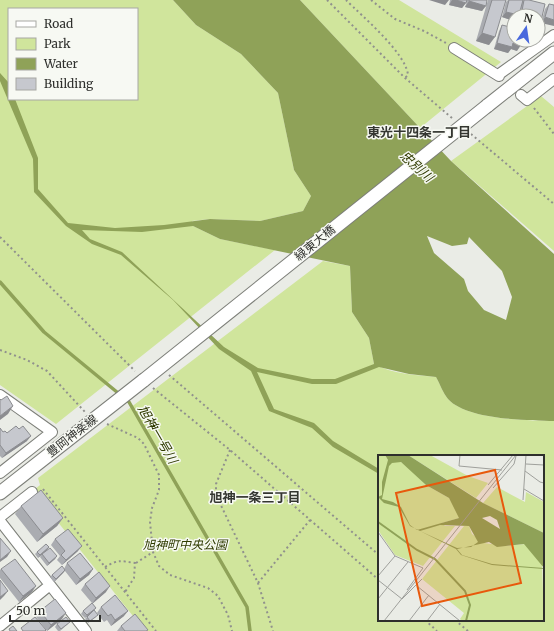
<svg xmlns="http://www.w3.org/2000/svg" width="554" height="631" font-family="Merriweather,'Noto Sans JP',serif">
<rect width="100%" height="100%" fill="#eaece6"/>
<path fill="#d0e59c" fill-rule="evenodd" d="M 0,0 L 173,0 L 196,25 L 241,54 L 278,93 L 294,170 L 311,196 L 303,211 L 260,221 L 210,219 L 192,221 L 193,226 L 220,239 L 275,250 L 56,424 L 0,385 ZM 9,9 L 137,9 L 137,99 L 9,99 Z
M 300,0 L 399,0 L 501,62 L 420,128 Z
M 541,96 L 554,107 L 554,251 L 451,161 Z
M 323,261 L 350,266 L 352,312 L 369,338 L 374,364 C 392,374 416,375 436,377 C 440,384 443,393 448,399 C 467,420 526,420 554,421 L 554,631 L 145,631 L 33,491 L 40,485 L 38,478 ZM 379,456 L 543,456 L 543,620 L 379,620 Z"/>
<path fill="#8fa258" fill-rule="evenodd" d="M 173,0 L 300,0 L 451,161 L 554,254 L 554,421 C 526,420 467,420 448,399 C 443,393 440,384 436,377 L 409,374 L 379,367 L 336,384 L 312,384 L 257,372 L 274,409 L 314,423 L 333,441 L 379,469 L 379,474 L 333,447 L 312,428 L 269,411 L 251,371 L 219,349 L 173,300 L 121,255 L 92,244 L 66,226 L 34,192 L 33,159 L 0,81 L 0,73 L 9,83 L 9,99 L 15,99 L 38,158 L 38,189 L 68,223 L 115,228 L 164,225 L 210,219 L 260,221 L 303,211 L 311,196 L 294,170 L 278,93 L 241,54 L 196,25 ZM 193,226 L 220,239 L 350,266 L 352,312 L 369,338 L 374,364 L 335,379 L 312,379 L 258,368 L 224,347 L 122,252 L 90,239 L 82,230 L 142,232 ZM 427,236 L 452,246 L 467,244 L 469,237 L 502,271 L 512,297 L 506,320 L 484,310 L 468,291 L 464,279 L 434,253 Z"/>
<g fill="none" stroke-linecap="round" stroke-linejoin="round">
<path stroke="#8fa258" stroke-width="3.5" d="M 0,282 L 44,332 L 129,402 L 247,607 L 250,631"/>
<defs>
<path id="street" d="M 454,48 L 499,76
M 498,75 L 554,35
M 521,95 L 527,100 L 554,79
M 0,395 L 52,432 L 0,473
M 0,517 L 32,492
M 0,521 L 86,631
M 0,626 L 50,585"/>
<path id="secondary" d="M 487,106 L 554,53
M 0,493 L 144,380"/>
</defs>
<use href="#street" stroke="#7d7f79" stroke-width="12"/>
<use href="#secondary" stroke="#7d7f79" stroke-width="15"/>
<path stroke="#90918d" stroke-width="2" stroke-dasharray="2 3" stroke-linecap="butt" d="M 327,0 L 405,78 L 452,118
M 346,0 C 362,16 406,53 408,75 L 405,78
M 371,0 L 395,19 L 424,31 L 446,43
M 534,108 L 554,134
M 471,134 L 554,204
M 0,237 L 135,371
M 0,350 L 27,360 L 47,371 L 85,412
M 169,375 L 379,555
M 153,388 L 230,450 L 379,580
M 107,424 L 138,438 L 144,444 L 159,475 L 159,490 L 152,508 L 150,522 L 153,552 L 159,566 L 170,575 L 208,588 L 218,596 L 228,615 L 232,631
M 230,450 L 216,484 L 216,495 L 258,583 L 273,631
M 43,489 L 156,631
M 136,563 L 153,552
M 105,567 C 119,559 120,561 135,563 L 134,578 L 125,592
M 258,583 L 310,520
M 425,620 L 437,631
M 455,620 L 468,631"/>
<use href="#street" stroke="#fff" stroke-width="10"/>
<use href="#secondary" stroke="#fff" stroke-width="13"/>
<defs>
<path id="secondary-bridge" d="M 144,380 L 487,106"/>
</defs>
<use href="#secondary-bridge" stroke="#7d7f79" stroke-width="15" stroke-linecap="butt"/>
<use href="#secondary-bridge" stroke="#fff" stroke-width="13"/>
</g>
<path fill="#aaacb1" d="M 450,0 L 487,0 L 482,11 L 465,7 L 467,1 L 462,8 L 449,5 Z
M 488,0 L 506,0 L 489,45 L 476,41 Z
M 508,0 L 523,0 L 522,2 L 524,0 L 529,0 L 541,21 L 538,25 L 538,16 L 514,16 L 514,21 L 502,17 L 506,2 Z
M 549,4 L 554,5 L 541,23 L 545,9 Z
M 502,25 L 517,51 L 511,49 L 508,53 L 494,49 L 499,31 Z
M 540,39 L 533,44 L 530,40 L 538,40 Z
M 0,428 L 3,432 L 27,441 L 2,458 L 0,456 Z
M 21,506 L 63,518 L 57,526 L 37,542 L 15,514 Z
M 55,539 L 78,551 L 62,565 L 57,560 L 60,556 L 51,545 Z
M 49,547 L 47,550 L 57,556 L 55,559 L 47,566 L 40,557 L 42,554 L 38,558 L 35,554 L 37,552 Z
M 67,563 L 93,569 L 89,575 L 76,585 L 65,571 L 54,582 L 50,577 L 52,575 L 64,569 Z
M 1,569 L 32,592 L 19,602 L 0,578 L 0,570 Z
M 85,584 L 106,592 L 92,604 L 96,608 L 94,610 L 85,618 L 81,614 L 83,611 L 92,603 L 81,590 Z
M 101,607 L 124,616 L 111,626 L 107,620 L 104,622 L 97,613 Z
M 40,611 L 62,619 L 47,631 L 36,617 Z
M 87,617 L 96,617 L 88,623 L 85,619 Z
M 57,624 L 68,624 L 60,631 L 58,631 L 55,627 Z
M 121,626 L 147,631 L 117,631 Z"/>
<path fill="#8b8c90" d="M 429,0 L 449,0 L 445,5 Z
M 452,0 L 456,0 L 466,3 L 462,8 L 449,5 Z
M 469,1 L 486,6 L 482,11 L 465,7 Z
M 506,12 L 519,15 L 518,16 L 514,16 L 514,21 L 502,17 Z
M 545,17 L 554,20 L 554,26 L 541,23 Z
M 538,20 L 541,21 L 538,25 Z
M 482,33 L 495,37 L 489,45 L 476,41 Z
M 542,36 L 540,39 L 533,44 L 535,41 L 536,40 L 538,40 L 538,39 Z
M 497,43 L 513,43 L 521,45 L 517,51 L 511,49 L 508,53 L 494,49 Z
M 13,406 L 8,414 L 0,420 L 0,416 Z
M 31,436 L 27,441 L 2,458 L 6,453 Z
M 63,518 L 57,526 L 37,542 L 43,534 Z
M 82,546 L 78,551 L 62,565 L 66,560 Z
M 49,547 L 47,550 L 38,558 L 40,555 Z
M 11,551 L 7,557 L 0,562 L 0,560 Z
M 57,556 L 55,559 L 47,566 L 49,563 Z
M 93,569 L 89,575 L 76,585 L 80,579 Z
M 65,570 L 63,573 L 54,582 L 56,579 Z
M 36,586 L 32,592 L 19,602 L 23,596 Z
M 110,586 L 106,592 L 92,604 L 96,598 Z
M 8,591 L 4,596 L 0,600 L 0,597 Z
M 96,608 L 94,610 L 85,618 L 87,615 Z
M 128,611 L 124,616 L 111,626 L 115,620 Z
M 66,613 L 62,619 L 47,631 L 51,625 Z"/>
<path fill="#c6c8ce" stroke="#8b8c90" d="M 456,0 L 467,0 L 466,3 Z
M 469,0 L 487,0 L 486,6 L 469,1 Z
M 492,0 L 506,0 L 495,37 L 482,33 Z
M 509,0 L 523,0 L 519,15 L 506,12 Z
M 524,0 L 529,0 L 545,4 L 541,21 L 538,20 L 538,16 L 521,16 Z
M 549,4 L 554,5 L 554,20 L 545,17 Z
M 502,25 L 514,28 L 514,40 L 523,40 L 521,45 L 513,43 L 512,47 L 497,43 Z
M 539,32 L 542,36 L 538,39 L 538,33 Z
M 7,396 L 13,406 L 0,416 L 0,399 L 1,400 Z
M 16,426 L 19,429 L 23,426 L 31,436 L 6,453 L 0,445 L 0,428 L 3,432 L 5,431 L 7,433 Z
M 41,490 L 63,518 L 43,534 L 21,506 Z
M 68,529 L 82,546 L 66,560 L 61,555 L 65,551 L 55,539 Z
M 0,538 L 11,551 L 0,560 Z
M 46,544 L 49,547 L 40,555 L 37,552 Z
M 50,548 L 57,556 L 49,563 L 42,554 Z
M 80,553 L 93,569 L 80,579 L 67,563 Z
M 15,559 L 36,586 L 23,596 L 1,569 Z
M 62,566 L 65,570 L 56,579 L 52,575 Z
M 99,572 L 110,586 L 96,598 L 85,584 Z
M 0,580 L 8,591 L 0,597 Z
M 115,595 L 128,611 L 115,620 L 111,614 L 108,616 L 101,607 Z
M 55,599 L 66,613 L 51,625 L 40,611 Z
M 92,603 L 96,608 L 87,615 L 83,611 Z
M 94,610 L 98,615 L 90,621 L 87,617 Z
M 135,614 L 148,630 L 146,631 L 125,631 L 121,626 Z
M 35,617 L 46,630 L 45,631 L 23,631 L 21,628 Z
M 66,617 L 70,622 L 61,629 L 57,624 Z
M 13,626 L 17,631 L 10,631 L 9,629 Z"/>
<g text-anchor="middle" stroke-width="3" stroke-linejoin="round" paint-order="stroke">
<g font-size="12" fill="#2e2f2c" stroke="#f7f9f3">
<text transform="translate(315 243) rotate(-39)" y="4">緑東大橋</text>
<text transform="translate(72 436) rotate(-38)" y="4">豊岡神楽線</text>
</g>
<g font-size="12" font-style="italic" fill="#303c02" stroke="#f7f9f3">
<text x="185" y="549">旭神町中央公園</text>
</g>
<g font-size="13" font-weight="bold" fill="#343631" stroke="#f7f9f3">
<text x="419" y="137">東光十四条一丁目</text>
<text x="255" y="502">旭神一条三丁目</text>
</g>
<g font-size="13" font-style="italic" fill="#2f3a00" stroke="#f7f9f3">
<text transform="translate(417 166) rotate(42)" y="5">忠別川</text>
<text transform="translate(158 434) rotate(60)" y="5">旭神一号川</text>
</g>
</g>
<g transform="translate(378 455)">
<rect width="166" height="166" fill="#eaece6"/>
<path d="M 0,0 L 7,0 L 10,5 L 23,7 L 32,13 L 48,30 L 71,43 L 81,60 L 81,63 L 64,68 L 67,71 L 77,71 L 45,111 L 17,100 L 0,75 ZM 30,0 L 52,0 L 90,21 L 110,28 L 98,43 ZM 119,32 L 147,47 L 148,37 L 166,47 L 166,78 L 105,48 ZM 86,71 L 91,71 L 94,79 L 106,88 L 128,91 L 147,89 L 164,108 L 166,166 L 84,166 L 82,164 L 86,158 L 44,124 Z" fill="#d0e59c"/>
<path d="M 7,0 L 30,0 L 105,48 L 166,78 L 166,114 L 114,110 L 83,100 L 78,94 L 32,71 L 21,52 L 6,48 L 0,42 L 4,40 L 4,27 L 10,5 ZM 23,7 L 48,30 L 71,43 L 81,63 L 39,75 L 32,70 L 23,52 L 15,47 L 4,44 L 11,11 L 14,8 ZM 112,61 L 119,65 L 122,74 L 104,63 ZM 62,70 L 91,71 L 100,87 L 93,92 L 79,93 L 42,76 ZM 111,87 L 119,92 L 146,89 L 166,113 L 114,109 L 84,100 L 79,94 Z" fill="#8fa258" fill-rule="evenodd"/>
<path fill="none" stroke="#8fa258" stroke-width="2" d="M 0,67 L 39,95 L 57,104 L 87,136 L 92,150 L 88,166"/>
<path fill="none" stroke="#9fa09c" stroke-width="1" d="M 82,0 L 81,11 L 124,15M 148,9 L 166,10M 147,16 L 162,27 L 166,28M 110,30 L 135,0M 115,33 L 136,9 L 138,1M 146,34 L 166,46M 145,45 L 148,0M 0,77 L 17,101 L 45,113 L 29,135M 0,121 L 17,101M 0,125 L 24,144 L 44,124M 39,131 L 82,166M 0,144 L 30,107M 6,166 L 138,0M 31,166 L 51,140M 49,166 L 62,149"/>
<path fill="#e8590c" fill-opacity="0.15" stroke="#e8590c" stroke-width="2" d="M 117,15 L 143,128 L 44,151 L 18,38 Z"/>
<rect width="166" height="166" fill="none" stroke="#2e2f2c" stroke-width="2"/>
</g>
<rect x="8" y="8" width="130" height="92" fill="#f7f9f3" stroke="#a7a8a3"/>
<rect x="16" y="21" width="20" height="6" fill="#ffffff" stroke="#a7a8a3"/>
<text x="44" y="28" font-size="12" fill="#2e2f2c">Road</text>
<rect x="16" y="38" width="20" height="12" fill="#d0e59c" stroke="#a7a8a3"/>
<text x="44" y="48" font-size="12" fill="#2e2f2c">Park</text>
<rect x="16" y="58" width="20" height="12" fill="#8fa258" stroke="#a7a8a3"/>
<text x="44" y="68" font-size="12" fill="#2e2f2c">Water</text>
<rect x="16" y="78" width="20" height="12" fill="#c6c8ce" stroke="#a7a8a3"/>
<text x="44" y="88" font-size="12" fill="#2e2f2c">Building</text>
<g transform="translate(526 28) rotate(13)"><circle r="19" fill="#f7f9f3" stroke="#a7a8a3"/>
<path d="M0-3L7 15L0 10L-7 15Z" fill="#4969dd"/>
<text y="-6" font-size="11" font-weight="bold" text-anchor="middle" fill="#2e2f2c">N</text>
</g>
<path d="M10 615v6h90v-6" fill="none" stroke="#2e2f2c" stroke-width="2"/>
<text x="16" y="615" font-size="12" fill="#2e2f2c" stroke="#f7f9f3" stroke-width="3" paint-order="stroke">50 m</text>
</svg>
